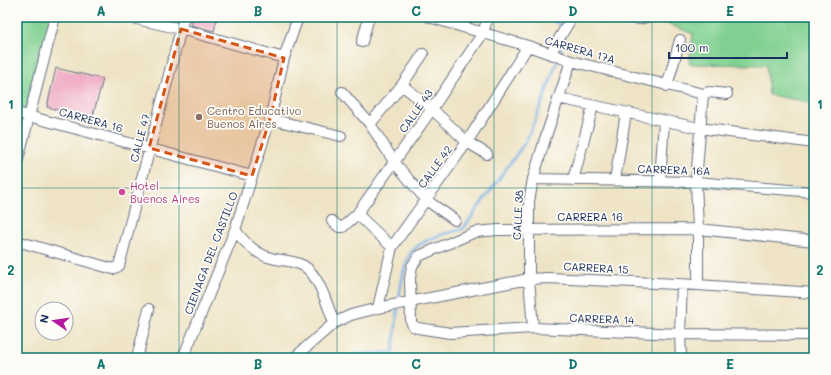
<svg xmlns="http://www.w3.org/2000/svg" width="831" height="375" font-family="Mali,sans-serif">
<rect width="100%" height="100%" fill="#fdfcf7"/>
<filter id="ink" filterUnits="userSpaceOnUse"><feTurbulence type="fractalNoise" baseFrequency=".025" numOctaves="2"/><feDisplacementMap in="SourceGraphic" scale="8" xChannelSelector="R" yChannelSelector="G"/><feConvolveMatrix kernelMatrix="1 2 1 2 8 2 1 2 1" color-interpolation-filters="sRGB"/></filter>
<filter id="wash" filterUnits="userSpaceOnUse"><feTurbulence type="fractalNoise" baseFrequency=".012" numOctaves="4" result="noise"/><feDisplacementMap in="SourceGraphic" scale="16" xChannelSelector="R" yChannelSelector="G"/><feGaussianBlur stdDeviation="0.9" result="paint"/><feColorMatrix in="noise" values="0 0 0 0 0 0 0 0 0 0 0 0 0 0 0 0 0 1.4 0 .05"/><feComposite in="paint" operator="in"/></filter>
<g filter="url(#wash)">
<rect width="100%" height="100%" fill="#eee3c4"/>
<path fill="#80d091" stroke="#4e8078" d="M 17,17 L 51,17 L 26,109 L 17,107 Z
M 675,17 L 814,17 L 814,103 L 769,95 L 766,65 L 689,64 L 693,34 L 664,22 Z"/>
<g fill="none" stroke-linecap="round" stroke-linejoin="round">
<path stroke="#76b0e7" stroke-width="2.5" d="M 547,17 L 562,26
M 560,54 L 561,47
M 399,301 C 400,289 404,259 413,250 C 426,238 446,233 463,229 L 526,141 L 542,103 L 558,59
M 340,358 L 357,354 L 393,352 L 398,307"/>
</g>
<g id="blocks">
<path fill="#ed9cbc" d="M 193,17 L 217,18 L 214,31 L 191,25 Z
M 56,68 L 103,79 L 92,119 L 47,107 Z"/>
</g>
</g>
<g filter="url(#ink)">
<use href="#blocks" fill-opacity="0" stroke="#656e82" stroke-width="1"/>
<g fill="none" stroke-linecap="round" stroke-linejoin="round">
<defs>
<path id="minor" d="M 128,17 L 181,29 L 284,58
M 429,17 L 528,46 L 571,61 L 703,94 L 709,92 L 727,94
M 624,17 L 640,19 L 646,17
M 362,42 L 369,17
M 550,54 L 572,17
M 402,85 L 432,109 L 467,142 L 487,154
M 667,86 L 680,40
M 342,92 L 370,124 L 395,163 L 426,200 L 455,220
M 558,98 L 699,128 L 814,143
M 17,113 L 252,176
M 270,119 L 341,136
M 370,124 L 402,85 L 423,54
M 17,163 L 55,17
M 533,179 L 696,182 L 814,192
M 573,180 L 593,106
M 615,180 L 626,113
M 660,181 L 664,121
M 357,214 L 392,247
M 332,221 L 339,227 L 343,227 L 357,214 L 432,109 L 483,33 L 488,17
M 235,230 C 244,242 255,254 271,258 C 282,261 294,260 304,266 C 319,275 328,307 334,323
M 17,241 L 113,269 L 119,266 L 184,17
M 814,241 L 698,229 L 498,230 L 475,232 L 419,256 L 412,266 L 410,278 L 411,321 L 413,326 L 418,328 L 450,333 L 533,328 L 680,334 L 814,335
M 698,285 L 698,229 L 696,182 L 703,94
M 378,308 L 392,247 L 467,142 L 528,46
M 533,328 L 529,279 L 529,202 L 533,179 L 545,139 L 571,61
M 137,358 L 149,309
M 183,358 L 235,230 L 270,119 L 284,58 L 298,17
M 294,358 L 334,323 L 351,315 L 378,308 L 529,279 L 548,278 L 698,285 L 814,293
M 681,358 L 680,334 L 682,284"/>
</defs>
<use href="#minor" stroke="#656e82" stroke-width="12"/>
<use href="#minor" stroke="#fff" stroke-width="10"/>
</g>
</g>
<path fill="#d45514" fill-opacity="0.2" stroke="#d45514" stroke-width="3" stroke-dasharray="8 5" stroke-linejoin="round" d="M 181,29 L 284,58 L 270,119 L 252,176 L 149,148 Z"/>
<path fill="none" stroke="#0f766e" stroke-width="1" stroke-opacity="0.55" d="M 179,17 L 179,358M 337,17 L 337,358M 494,17 L 494,358M 652,17 L 652,358M 17,188 L 814,188"/>
<circle fill="#8d6e63" stroke="#fdfcf7" stroke-width="1.5" cx="199" cy="117" r="4"/>
<circle fill="#d1479c" stroke="#fdfcf7" stroke-width="1.5" cx="122" cy="192" r="4"/>
<g text-anchor="middle" stroke-width="3.5" stroke-linejoin="round" paint-order="stroke">
<g font-size="11" fill="#1b2f5e" stroke="#fdfcf7">
<text transform="translate(580 50) rotate(16)" y="4">CARRERA 17A</text>
<text transform="translate(416 111) rotate(-55)" y="4">CALLE 43</text>
<text transform="translate(91 120) rotate(15)" y="4">CARRERA 16</text>
<text transform="translate(140 138) rotate(-75)" y="4">CALLE 47</text>
<text transform="translate(435 167) rotate(-54)" y="4">CALLE 42</text>
<text transform="translate(674 170) rotate(2)" y="4">CARRERA 16A</text>
<text transform="translate(518 215) rotate(-87)" y="4">CALLE 38</text>
<text x="590" y="221">CARRERA 16</text>
<text transform="translate(211 253) rotate(-69)" y="4">CIENAGA DEL CASTILLO</text>
<text transform="translate(596 268) rotate(3)" y="4">CARRERA 15</text>
<text transform="translate(602 319) rotate(2)" y="4">CARRERA 14</text>
</g>
<g font-size="11" fill="#785e54" stroke="#fdfcf7" text-anchor="start">
<text x="207" y="115">Centro Educativo<tspan x="207" dy="13">Buenos Aires</tspan></text>
</g>
<g font-size="11" fill="#b23c85" stroke="#fdfcf7" text-anchor="start">
<text x="130" y="190">Hotel<tspan x="130" dy="13">Buenos Aires</tspan></text>
</g>
</g>
<rect width="831" height="375" fill="none" stroke="#fdfcf7" stroke-width="44"/>
<g transform="translate(54 321) rotate(283)"><circle r="19" fill="#fdfcf7" stroke="#a3aaba"/>
<path d="M0-3L7 15L0 10L-7 15Z" fill="#b5179e"/>
<text y="-6" font-size="11" font-weight="bold" text-anchor="middle" fill="#1b2f5e">N</text>
</g>
<path d="M669 52v6h118v-6" fill="none" stroke="#1b2f5e" stroke-width="2"/>
<text x="675" y="52" font-size="12" fill="#1b2f5e" stroke="#fdfcf7" stroke-width="3" paint-order="stroke">100 m</text>
<rect x="22" y="22" width="787" height="331" fill="none" stroke="#0f766e" stroke-width="1.5"/>
<g font-size="13" text-anchor="middle" font-weight="bold" fill="#0f766e">
<text x="101" y="16">A</text>
<text x="258" y="16">B</text>
<text x="416" y="16">C</text>
<text x="573" y="16">D</text>
<text x="730" y="16">E</text>
<text x="11" y="109">1</text>
<text x="820" y="109">1</text>
<text x="11" y="275">2</text>
<text x="820" y="275">2</text>
<text x="101" y="369">A</text>
<text x="258" y="369">B</text>
<text x="416" y="369">C</text>
<text x="573" y="369">D</text>
<text x="730" y="369">E</text>
</g>
</svg>
